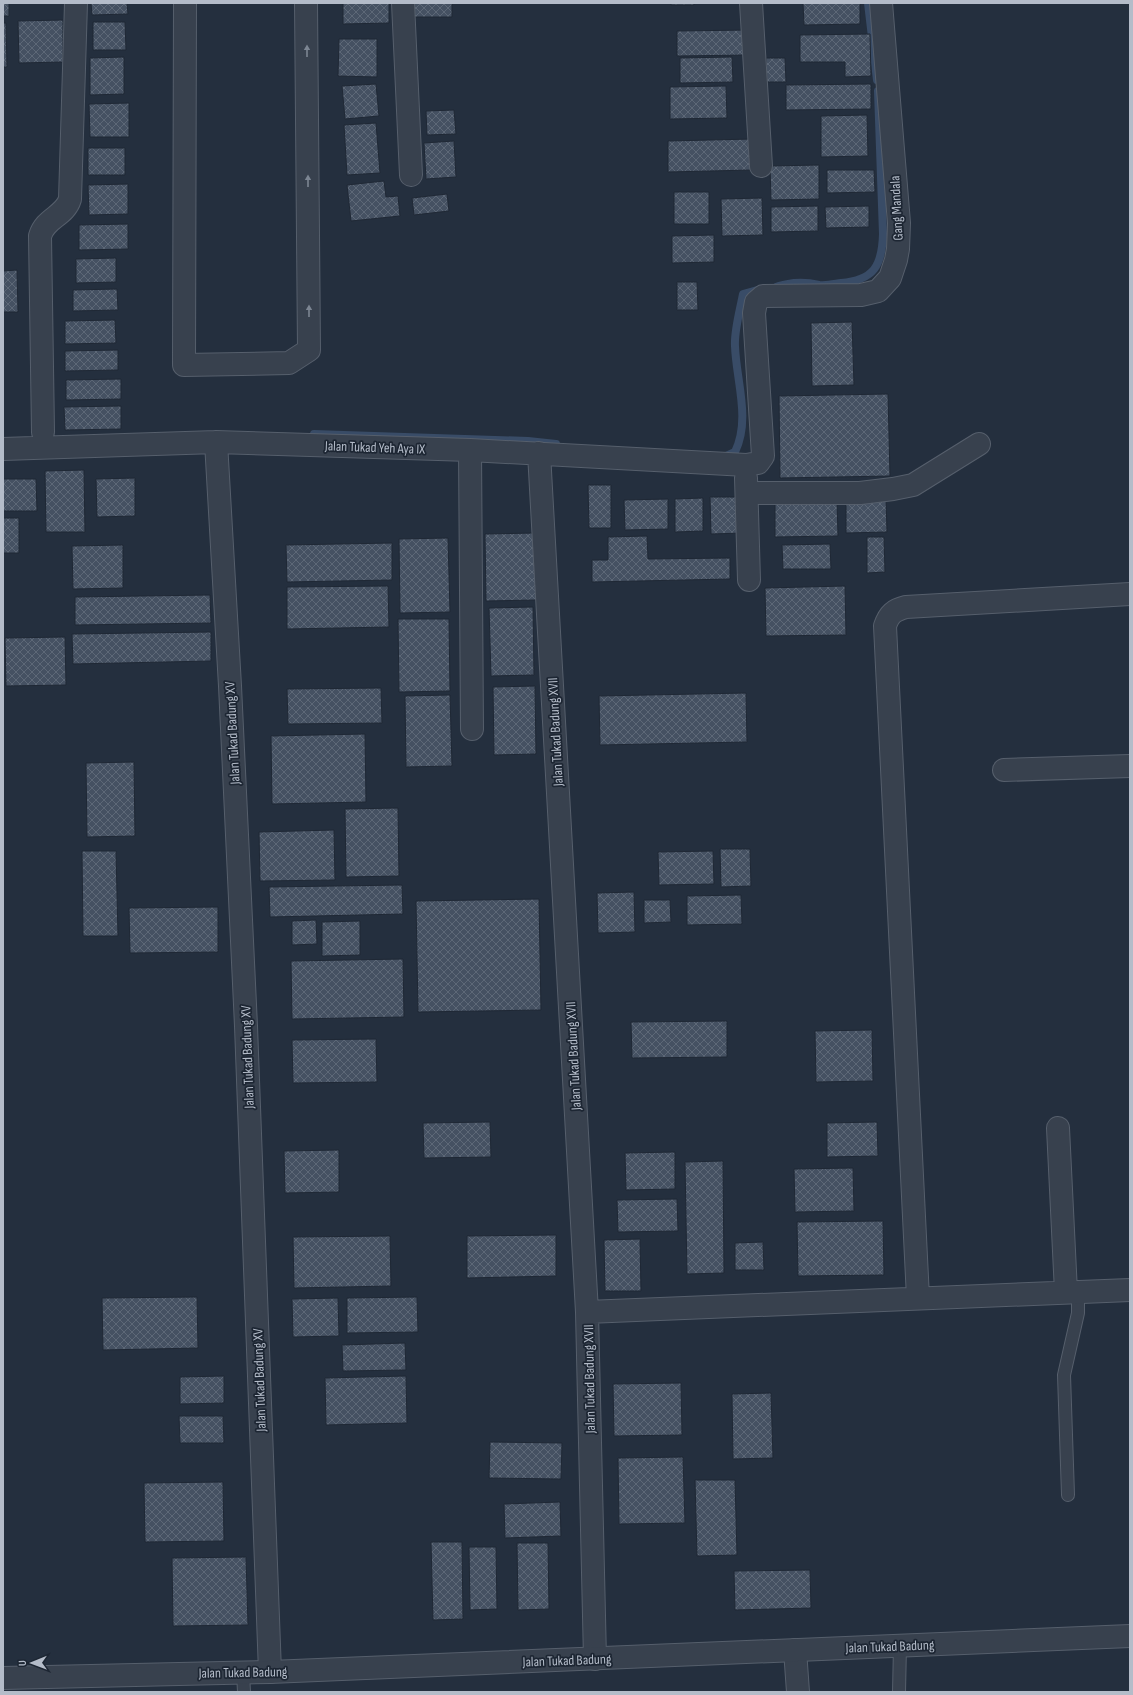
<svg xmlns="http://www.w3.org/2000/svg" width="1133" height="1695" font-family="'Sofia Sans Condensed',sans-serif">
<defs>
<pattern id="building-cross-hatch" width="8" height="8" patternUnits="userSpaceOnUse"><rect width="8" height="8" fill="#455162"/><path d="M0 0l8 8M0 8l8-8" fill="none" stroke="#5d6877"/></pattern>
</defs>
<rect width="100%" height="100%" fill="#242f3e"/>
<g fill="none" stroke-linecap="round" stroke-linejoin="round">
<path stroke="#394c67" stroke-width="8" d="M 868,3 L 877,80
M 776,287 C 782,285 788,284 794,283 C 803,282 811,283 819,285 C 826,286 834,284 841,283 C 874,280 882,266 883,234 L 878,91
M 314,434 L 528,441 L 556,444
M 724,457 L 735,452 C 751,419 736,380 735,346 C 734,331 740,310 743,294 L 761,289"/>
</g>
<path fill="url(#building-cross-hatch)" stroke="#1f2835" d="M 3,3 L 9,3 L 9,16 L 3,16 Z
M 91,3 L 127,3 L 128,14 L 92,15 Z
M 343,3 L 389,3 L 389,23 L 343,24 Z
M 408,3 L 452,3 L 452,17 L 408,17 Z
M 671,3 L 694,3 L 694,5 L 671,5 Z
M 803,3 L 860,3 L 860,24 L 804,25 Z
M 63,20 L 63,62 L 19,63 L 18,21 Z
M 93,22 L 125,22 L 126,50 L 93,50 Z
M 3,23 L 6,23 L 7,67 L 3,67 Z
M 749,30 L 749,55 L 677,56 L 677,31 Z
M 870,34 L 871,76 L 845,77 L 845,62 L 800,62 L 800,35 Z
M 339,39 L 377,39 L 377,77 L 338,76 Z
M 124,57 L 124,94 L 90,95 L 90,58 Z
M 732,57 L 733,82 L 680,83 L 680,58 Z
M 766,58 L 785,58 L 786,82 L 767,82 Z
M 376,84 L 379,116 L 345,119 L 342,86 Z
M 871,84 L 871,109 L 786,110 L 786,85 Z
M 726,86 L 727,118 L 670,119 L 670,87 Z
M 129,103 L 129,137 L 90,137 L 89,104 Z
M 454,110 L 456,134 L 427,135 L 426,111 Z
M 867,115 L 868,156 L 821,157 L 821,116 Z
M 376,123 L 380,173 L 347,175 L 344,125 Z
M 752,139 L 752,170 L 668,172 L 668,141 Z
M 454,141 L 456,177 L 426,179 L 424,143 Z
M 88,148 L 125,148 L 125,175 L 88,175 Z
M 819,165 L 819,199 L 771,200 L 770,166 Z
M 827,170 L 874,170 L 875,192 L 827,193 Z
M 384,181 L 386,197 L 398,196 L 400,216 L 351,221 L 347,185 Z
M 128,184 L 128,214 L 89,215 L 88,185 Z
M 674,192 L 709,192 L 709,224 L 674,224 Z
M 447,194 L 449,211 L 414,215 L 412,198 Z
M 762,198 L 763,235 L 722,236 L 721,199 Z
M 818,206 L 818,231 L 771,232 L 771,207 Z
M 869,206 L 869,227 L 826,228 L 825,207 Z
M 128,224 L 128,249 L 79,250 L 79,225 Z
M 714,235 L 714,262 L 672,263 L 672,236 Z
M 116,258 L 116,282 L 76,283 L 76,259 Z
M 17,270 L 18,312 L 3,312 L 3,271 Z
M 677,282 L 697,282 L 698,310 L 677,310 Z
M 117,289 L 118,310 L 73,311 L 73,290 Z
M 115,320 L 116,343 L 65,344 L 65,321 Z
M 852,322 L 854,385 L 812,386 L 811,323 Z
M 118,350 L 118,370 L 65,371 L 65,351 Z
M 121,379 L 121,399 L 66,400 L 66,380 Z
M 888,394 L 890,476 L 780,478 L 779,396 Z
M 121,406 L 121,429 L 65,430 L 64,407 Z
M 84,470 L 85,532 L 46,532 L 45,471 Z
M 135,478 L 135,516 L 97,517 L 96,479 Z
M 3,479 L 36,479 L 37,511 L 3,511 Z
M 588,485 L 611,485 L 611,528 L 589,528 Z
M 710,497 L 742,497 L 743,533 L 711,534 Z
M 886,497 L 887,532 L 846,533 L 846,498 Z
M 703,498 L 703,531 L 675,532 L 675,499 Z
M 668,499 L 668,529 L 625,530 L 624,500 Z
M 837,500 L 838,536 L 775,537 L 775,501 Z
M 3,518 L 19,518 L 19,553 L 3,553 Z
M 536,533 L 537,600 L 486,601 L 485,534 Z
M 647,536 L 648,559 L 730,558 L 730,579 L 592,582 L 592,560 L 608,560 L 608,537 Z
M 867,537 L 884,537 L 885,572 L 867,573 Z
M 448,538 L 450,612 L 400,613 L 399,539 Z
M 392,543 L 392,580 L 287,582 L 286,545 Z
M 830,544 L 831,569 L 783,569 L 782,545 Z
M 123,545 L 123,588 L 73,589 L 72,546 Z
M 388,586 L 389,627 L 287,629 L 287,587 Z
M 845,586 L 846,635 L 766,636 L 765,588 Z
M 210,595 L 211,623 L 75,625 L 75,597 Z
M 533,607 L 534,675 L 491,676 L 489,608 Z
M 398,619 L 449,619 L 450,691 L 399,692 Z
M 211,632 L 211,661 L 73,664 L 72,634 Z
M 65,637 L 66,685 L 6,686 L 5,638 Z
M 535,686 L 536,754 L 494,755 L 493,687 Z
M 381,688 L 382,723 L 288,724 L 287,689 Z
M 746,693 L 747,742 L 600,745 L 599,696 Z
M 450,695 L 452,766 L 406,767 L 405,696 Z
M 365,734 L 366,802 L 272,804 L 271,736 Z
M 134,762 L 135,836 L 87,837 L 86,763 Z
M 398,808 L 399,876 L 346,877 L 345,809 Z
M 334,830 L 335,880 L 260,881 L 259,832 Z
M 720,849 L 750,849 L 751,886 L 721,887 Z
M 82,851 L 116,851 L 118,936 L 83,936 Z
M 713,851 L 714,884 L 659,885 L 658,852 Z
M 402,885 L 403,914 L 270,917 L 269,887 Z
M 634,892 L 635,932 L 598,933 L 597,893 Z
M 741,895 L 742,924 L 687,925 L 687,896 Z
M 539,899 L 541,1010 L 418,1012 L 416,901 Z
M 644,900 L 670,900 L 671,922 L 644,923 Z
M 218,907 L 218,952 L 130,953 L 129,908 Z
M 316,920 L 317,944 L 292,945 L 292,921 Z
M 360,921 L 360,955 L 322,956 L 322,922 Z
M 403,959 L 404,1017 L 292,1019 L 291,961 Z
M 727,1021 L 727,1057 L 632,1058 L 631,1022 Z
M 872,1030 L 873,1081 L 816,1082 L 815,1031 Z
M 376,1039 L 377,1082 L 293,1083 L 292,1040 Z
M 490,1122 L 491,1157 L 424,1158 L 423,1123 Z
M 877,1122 L 878,1156 L 827,1157 L 827,1123 Z
M 339,1150 L 339,1192 L 285,1193 L 284,1151 Z
M 675,1152 L 675,1189 L 626,1190 L 625,1153 Z
M 723,1161 L 724,1273 L 687,1274 L 685,1162 Z
M 853,1168 L 854,1211 L 795,1212 L 794,1169 Z
M 677,1199 L 678,1231 L 618,1232 L 617,1200 Z
M 883,1221 L 884,1275 L 798,1276 L 797,1222 Z
M 556,1235 L 556,1276 L 467,1278 L 467,1236 Z
M 390,1236 L 391,1286 L 294,1288 L 293,1237 Z
M 640,1239 L 641,1291 L 605,1291 L 604,1240 Z
M 763,1242 L 764,1270 L 735,1270 L 735,1243 Z
M 197,1297 L 198,1348 L 103,1350 L 102,1298 Z
M 417,1297 L 418,1332 L 347,1333 L 347,1298 Z
M 338,1298 L 339,1336 L 293,1337 L 292,1299 Z
M 405,1343 L 406,1370 L 343,1371 L 342,1345 Z
M 224,1376 L 224,1403 L 180,1404 L 180,1377 Z
M 406,1376 L 407,1423 L 326,1425 L 325,1378 Z
M 681,1383 L 682,1435 L 614,1436 L 613,1384 Z
M 771,1393 L 773,1458 L 733,1459 L 732,1394 Z
M 179,1416 L 223,1416 L 224,1443 L 180,1443 Z
M 490,1442 L 562,1443 L 561,1479 L 489,1478 Z
M 683,1457 L 685,1523 L 619,1524 L 618,1458 Z
M 695,1480 L 735,1480 L 737,1555 L 697,1556 Z
M 223,1482 L 224,1541 L 145,1542 L 144,1483 Z
M 560,1502 L 561,1536 L 505,1538 L 504,1504 Z
M 431,1542 L 462,1542 L 463,1619 L 433,1620 Z
M 517,1543 L 548,1543 L 549,1609 L 518,1610 Z
M 469,1547 L 496,1547 L 497,1609 L 470,1610 Z
M 246,1557 L 248,1625 L 173,1626 L 172,1558 Z
M 810,1570 L 811,1608 L 735,1610 L 734,1571 Z"/>
<g fill="none" stroke-linecap="round" stroke-linejoin="round">
<defs>
<path id="service" d="M 1068,1495 L 1064,1375 L 1078,1313 L 1078,1292
M 243,1673 L 244,1692
M 899,1692 L 900,1646"/>
<path id="minor" d="M 185,3 L 184,365 L 289,363 L 309,350 L 306,3
M 403,3 L 411,175
M 751,3 L 761,166
M 43,432 L 40,236 C 45,218 65,216 70,199 L 76,3
M 216,442 L 230,686 L 246,1026 L 270,1672
M 3,449 L 216,442 L 470,450 L 746,465 L 758,463 L 763,456 L 754,313 L 756,302 L 763,296 L 861,295 L 878,291 L 890,278 L 896,260 L 898,249 L 899,223 L 881,3
M 470,450 L 472,729
M 539,453 L 587,1312 L 595,1659
M 746,478 L 749,580
M 747,493 L 860,493 L 893,489 L 913,485 L 979,444
M 1004,770 L 1130,766
M 1058,1128 L 1066,1292
M 918,1298 L 885,626 C 889,614 894,610 906,607 L 1130,594
M 587,1312 L 1130,1290
M 795,1650 L 798,1692"/>
<path id="tertiary" d="M 3,1678 L 270,1672 L 1130,1636"/>
</defs>
<use href="#service" stroke="#565f6c" stroke-width="14"/>
<use href="#minor" stroke="#565f6c" stroke-width="24"/>
<use href="#tertiary" stroke="#565f6c" stroke-width="24"/>
<use href="#service" stroke="#38414e" stroke-width="12"/>
<use href="#minor" stroke="#38414e" stroke-width="22"/>
<use href="#tertiary" stroke="#38414e" stroke-width="22"/>
</g>
<defs><path id="oneway-solid" d="M-6-.8H1V-3.2L6.5 0L1 3.2V.8H-6Z"/></defs>
<g fill="#7c8592">
<use href="#oneway-solid" transform="translate(307 51) rotate(-90)"/>
<use href="#oneway-solid" transform="translate(308 181) rotate(-90)"/>
<use href="#oneway-solid" transform="translate(309 311) rotate(-90)"/>
</g>
<g text-anchor="middle" stroke-width="3.5" stroke-linejoin="round" paint-order="stroke">
<g font-size="14" fill="#b4bcc9" stroke="#1d2633">
<text transform="translate(896 208) rotate(-93)" y="5">Gang Mandala</text>
<text transform="translate(375 447) rotate(2)" y="5">Jalan Tukad Yeh Aya IX</text>
<text transform="translate(555 732) rotate(-93)" y="5">Jalan Tukad Badung XVII</text>
<text transform="translate(232 733) rotate(-93)" y="5">Jalan Tukad Badung XV</text>
<text transform="translate(573 1056) rotate(-93)" y="5">Jalan Tukad Badung XVII</text>
<text transform="translate(247 1057) rotate(-92)" y="5">Jalan Tukad Badung XV</text>
<text transform="translate(589 1379) rotate(-91)" y="5">Jalan Tukad Badung XVII</text>
<text transform="translate(259 1380) rotate(-92)" y="5">Jalan Tukad Badung XV</text>
<text transform="translate(890 1646) rotate(-2)" y="5">Jalan Tukad Badung</text>
<text transform="translate(567 1660) rotate(-2)" y="5">Jalan Tukad Badung</text>
<text transform="translate(243 1672) rotate(-1)" y="5">Jalan Tukad Badung</text>
</g>
</g>
<rect width="1133" height="1695" fill="none" stroke="#b4bcc9" stroke-width="8"/>
<g transform="translate(32 1663) rotate(269)" stroke="#1d2633" stroke-width="3" paint-order="stroke">
<path d="M0-3L7 15L0 10L-7 15Z" fill="#b4bcc9"/>
<text y="-6" font-size="11" font-weight="bold" text-anchor="middle" fill="#b4bcc9">U</text>
</g>
</svg>
